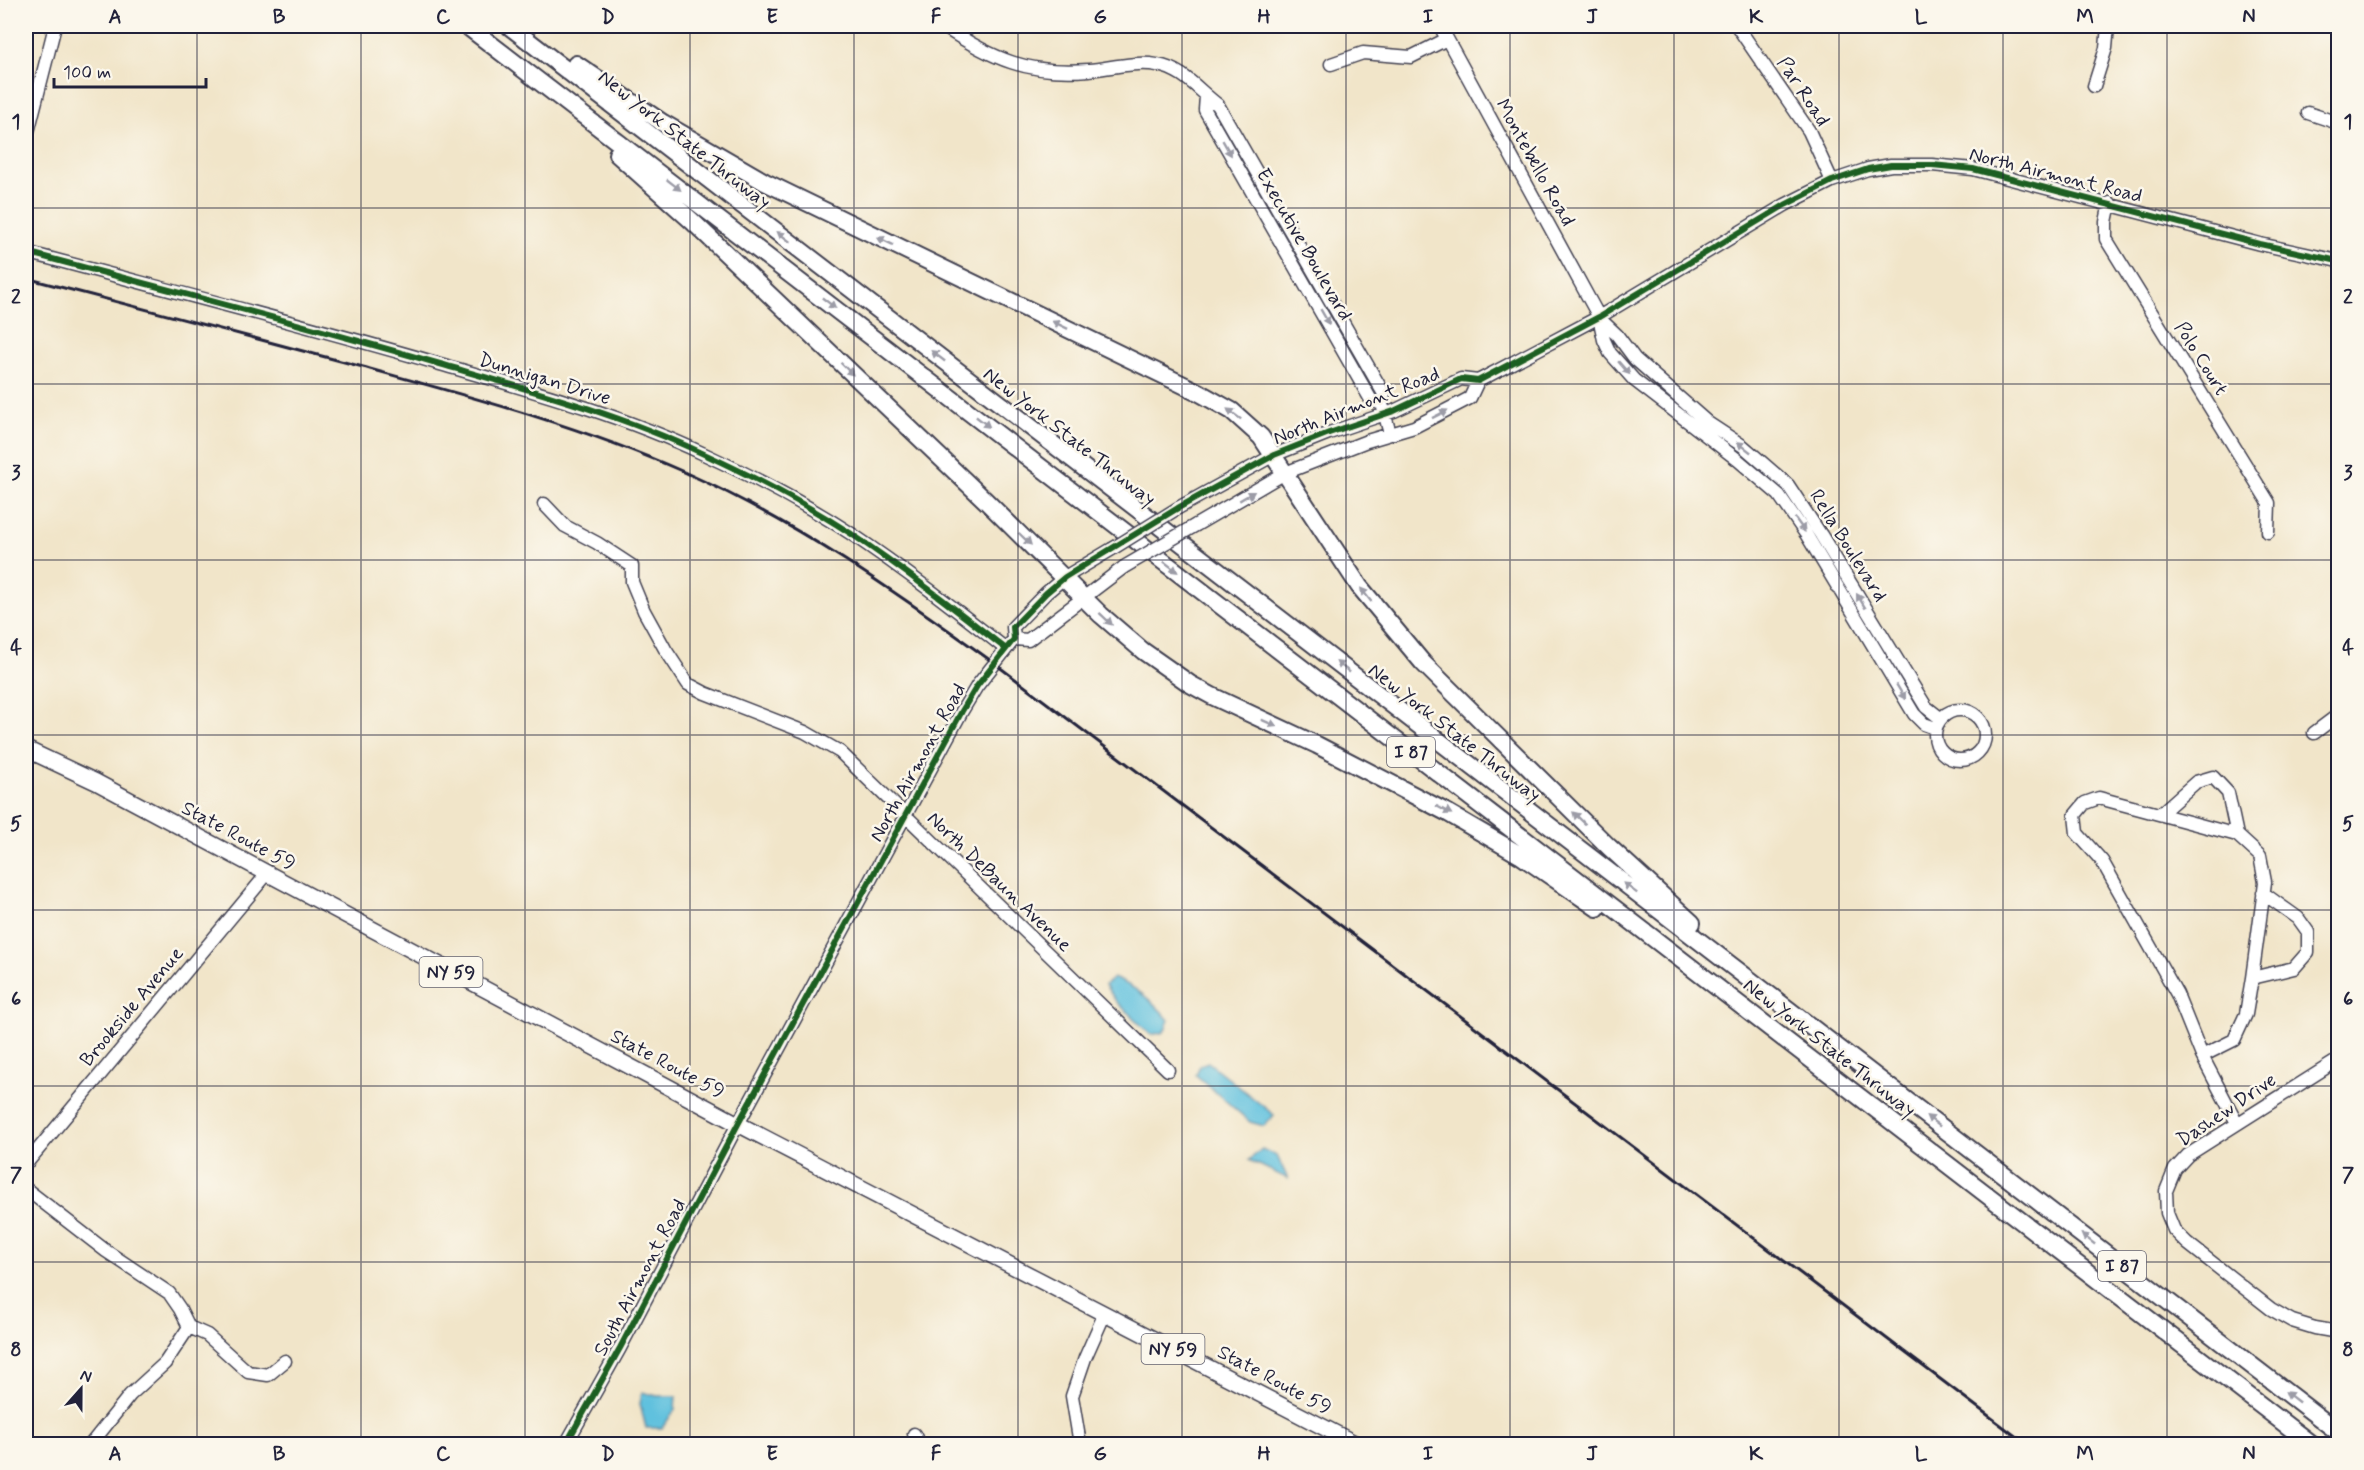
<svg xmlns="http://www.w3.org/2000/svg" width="2364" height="1470" font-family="Mynerve,sans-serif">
<rect width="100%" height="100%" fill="#fbf7ec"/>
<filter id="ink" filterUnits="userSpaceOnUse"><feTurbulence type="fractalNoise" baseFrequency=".0167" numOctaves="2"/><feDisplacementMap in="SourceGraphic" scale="12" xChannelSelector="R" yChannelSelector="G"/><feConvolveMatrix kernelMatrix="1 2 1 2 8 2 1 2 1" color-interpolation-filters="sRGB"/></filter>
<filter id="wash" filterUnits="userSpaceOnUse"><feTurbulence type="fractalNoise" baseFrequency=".008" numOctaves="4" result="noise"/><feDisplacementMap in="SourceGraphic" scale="24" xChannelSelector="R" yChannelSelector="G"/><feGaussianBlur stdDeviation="1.35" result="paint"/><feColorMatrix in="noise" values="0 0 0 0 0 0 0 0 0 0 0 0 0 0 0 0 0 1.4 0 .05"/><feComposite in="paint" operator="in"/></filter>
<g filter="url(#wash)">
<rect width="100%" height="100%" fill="#f1e5c9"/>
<path fill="#60c1de" stroke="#41728c" stroke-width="1.5" d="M 1113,978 C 1135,986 1154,1002 1169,1020 L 1164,1032 L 1151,1035 L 1116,1001 L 1105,985 Z
M 1208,1062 L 1274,1115 L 1264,1126 L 1250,1122 L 1196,1075 L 1200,1065 Z
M 1262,1149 L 1277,1156 L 1288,1179 L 1249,1160 Z
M 642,1392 L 657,1396 L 676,1396 L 675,1410 L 662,1428 L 646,1428 L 640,1404 Z"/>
</g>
<g filter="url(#ink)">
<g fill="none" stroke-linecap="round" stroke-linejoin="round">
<defs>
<path id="minor" d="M 943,26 C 992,59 1028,75 1089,70 C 1110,68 1136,61 1157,65 C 1183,69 1198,90 1218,105 L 1384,394 L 1382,404 L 1390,434
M 1440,26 L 1599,317 L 1604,340 L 1610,353 L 1634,380 L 1738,460 L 1779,495 L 1806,534 L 1914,714 L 1924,724 L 1935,728
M 1737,26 L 1809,131 L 1832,181
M 1331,64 L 1363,53 L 1411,57 L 1447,39
M 2094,86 L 2106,48 L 2108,26
M 1206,96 L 1205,110 L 1371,400 L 1382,404
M 2308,113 L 2338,123
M 26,140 L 55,26
M 2110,203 L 2106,222 L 2106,239 L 2269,503 L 2268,532
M 26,252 C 164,289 303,324 440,364 C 530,390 619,414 704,454 C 754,477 804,503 850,533 C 904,569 955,609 1006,649
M 1599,318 L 1617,335 L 1635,359 L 1708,423 L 1743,446 L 1788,485 L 1821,535 L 1926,707 L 1940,718
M 544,504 L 565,526 L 597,543 L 632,566 L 632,582 L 644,611 L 665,649 L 688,684 L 705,693 L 805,732 L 840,752 L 1168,1070
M 1178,508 L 1274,455 L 1329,433 L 1394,411 L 1461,379 L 1478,381 L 1599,317 L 1785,205 L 1832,181 L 1868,169 L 1891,165 L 1932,165 L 1973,169 L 2260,244 L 2338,261
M 1196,525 L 1285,473 L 1367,441 L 1414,427 L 1470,398 L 1478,381
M 1014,639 L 1028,640 L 1124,567
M1935 735a25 25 0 1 1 50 0a25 25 0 1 1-50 0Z
M 2314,733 L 2338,715
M 2160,814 L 2196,782 L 2213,777 L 2228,793 L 2237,835
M 2252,978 L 2294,968 L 2308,952 L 2308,932 L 2298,918 L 2263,893
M 2202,1056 L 2177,994 L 2102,861 L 2077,833 L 2075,815 L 2085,803 L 2099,798 L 2237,835 L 2260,856 L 2265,882 L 2252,978 L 2246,1014 L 2234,1040 L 2202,1056 L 2237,1123
M 2338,1060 L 2188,1155 L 2175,1169 L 2166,1191 L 2167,1213 L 2174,1230 L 2187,1243 L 2271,1309 L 2292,1321 L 2315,1328 L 2338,1332
M 26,1164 L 267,874
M 26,1189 L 106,1251 L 169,1293 L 180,1309 L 189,1327 L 207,1335 L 248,1372 L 268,1375 L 285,1361
M 914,1434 L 919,1444
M 91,1444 L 130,1395 L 165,1363 L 189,1327
M 566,1444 L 620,1348 L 738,1124 L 962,711 L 977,686 L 1014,639 L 1013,627 L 1046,593 L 1065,577 L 1112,549
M 1080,1444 L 1072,1396 L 1085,1358 L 1105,1313"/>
<path id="major" d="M 26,749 L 96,782 L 738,1124 L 1356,1444"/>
<path id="highway" d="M 467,26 L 2311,1444
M 509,26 L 2338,1432
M 576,64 L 663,123 L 765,182 L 1198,392 L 1232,411 L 1261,437 L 1359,586 L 1423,663 L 1609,847 L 1692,923
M 617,154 L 692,221 L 986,501 L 1101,615 L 1143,651 L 1190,684 L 1212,696 L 1317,745 L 1448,813 L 1520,855 L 1597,908"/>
</defs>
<use href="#minor" stroke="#413f50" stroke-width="15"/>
<use href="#major" stroke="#413f50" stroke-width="18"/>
<use href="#highway" stroke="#413f50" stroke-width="20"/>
<use href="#minor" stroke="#fff" stroke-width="12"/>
<use href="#major" stroke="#fff" stroke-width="15"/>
<use href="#highway" stroke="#fff" stroke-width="16"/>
<path stroke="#22223b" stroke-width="3" d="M 26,278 C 138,307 251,337 363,367 C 472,397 581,426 684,472 C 796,522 895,591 994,663 L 2026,1444"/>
<defs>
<path id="minor-bridge" d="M 1112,549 L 1178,508
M 1124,567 L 1196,525"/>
</defs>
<use href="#minor-bridge" stroke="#413f50" stroke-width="15" stroke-linecap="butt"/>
<use href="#minor-bridge" stroke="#fff" stroke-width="12"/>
<defs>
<path id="cycleway" d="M 26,252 C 164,289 303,324 440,364 C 530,390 619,414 704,454 C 754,477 804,503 850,533 C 904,569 955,609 1006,649
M 566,1444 L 620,1348 L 738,1124 L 962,711 L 977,686 L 1014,639 L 1013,627 L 1046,593 L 1065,577 L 1178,508 L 1274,455 L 1329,433 L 1394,411 L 1461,379 L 1478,381 L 1599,317 L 1785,205 L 1832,181 L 1868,169 L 1891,165 L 1932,165 L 1973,169 L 2260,244 L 2338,261"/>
</defs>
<use href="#cycleway" stroke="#fbf7ec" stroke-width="10"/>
<use href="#cycleway" stroke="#1b5e20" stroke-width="6"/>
</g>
<defs><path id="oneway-solid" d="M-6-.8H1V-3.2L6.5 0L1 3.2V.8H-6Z" transform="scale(1.5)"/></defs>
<g fill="#9c9ca7">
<use href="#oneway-solid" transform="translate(1227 148) rotate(60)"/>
<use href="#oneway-solid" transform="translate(674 185) rotate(38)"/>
<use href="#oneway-solid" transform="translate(784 237) rotate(-142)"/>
<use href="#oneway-solid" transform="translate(885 241) rotate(-154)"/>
<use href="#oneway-solid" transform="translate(829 303) rotate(38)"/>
<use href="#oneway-solid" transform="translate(1325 317) rotate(60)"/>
<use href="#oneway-solid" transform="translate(1060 325) rotate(-154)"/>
<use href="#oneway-solid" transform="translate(938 356) rotate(-142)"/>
<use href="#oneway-solid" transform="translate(1624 368) rotate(49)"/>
<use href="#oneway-solid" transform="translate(847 369) rotate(44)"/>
<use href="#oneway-solid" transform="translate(1234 414) rotate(-143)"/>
<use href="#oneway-solid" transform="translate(1440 414) rotate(-27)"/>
<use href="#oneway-solid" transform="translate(983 422) rotate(38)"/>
<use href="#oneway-solid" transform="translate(1744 447) rotate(-142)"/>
<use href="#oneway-solid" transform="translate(1247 496) rotate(-31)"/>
<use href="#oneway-solid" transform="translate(1800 525) rotate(54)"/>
<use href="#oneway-solid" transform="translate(1025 539) rotate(44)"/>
<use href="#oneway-solid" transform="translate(1171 567) rotate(38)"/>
<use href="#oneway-solid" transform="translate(1366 595) rotate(-128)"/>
<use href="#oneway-solid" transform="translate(1861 601) rotate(-121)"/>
<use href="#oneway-solid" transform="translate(1106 619) rotate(43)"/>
<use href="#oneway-solid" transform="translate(1343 667) rotate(-142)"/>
<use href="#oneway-solid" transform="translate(1901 692) rotate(59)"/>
<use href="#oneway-solid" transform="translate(1269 723) rotate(24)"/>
<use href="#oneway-solid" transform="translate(1444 810) rotate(28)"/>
<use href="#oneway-solid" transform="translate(1579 818) rotate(-136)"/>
<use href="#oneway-solid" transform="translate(1630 888) rotate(-143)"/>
<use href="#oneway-solid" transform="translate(1933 1121) rotate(-142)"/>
<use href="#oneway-solid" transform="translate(2088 1239) rotate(-142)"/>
<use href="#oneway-solid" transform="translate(2292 1397) rotate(-142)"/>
</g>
</g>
<path fill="none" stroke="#22223b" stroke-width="1.5" stroke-opacity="0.55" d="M 197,26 L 197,1444M 361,26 L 361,1444M 525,26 L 525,1444M 690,26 L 690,1444M 854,26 L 854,1444M 1018,26 L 1018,1444M 1182,26 L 1182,1444M 1346,26 L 1346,1444M 1510,26 L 1510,1444M 1674,26 L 1674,1444M 1839,26 L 1839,1444M 2003,26 L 2003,1444M 2167,26 L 2167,1444M 26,208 L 2338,208M 26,384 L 2338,384M 26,560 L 2338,560M 26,735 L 2338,735M 26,910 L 2338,910M 26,1086 L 2338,1086M 26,1262 L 2338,1262"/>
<g text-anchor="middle" stroke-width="5" stroke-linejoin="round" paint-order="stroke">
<g fill="#fbf7ec" stroke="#636270" stroke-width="1.5">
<rect x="1387" y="737" width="48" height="30" rx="4.5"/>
<rect x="419.5" y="957" width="63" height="30" rx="4.5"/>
<rect x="2098" y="1251" width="48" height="30" rx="4.5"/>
<rect x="1141.5" y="1334" width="63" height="30" rx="4.5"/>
</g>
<g font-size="18" font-weight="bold" fill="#22223b">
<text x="1411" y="758">I 87</text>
<text x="451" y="978">NY 59</text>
<text x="2122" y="1272">I 87</text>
<text x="1173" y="1355">NY 59</text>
</g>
<g font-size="20" fill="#22223b" stroke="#fbf7ec">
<text transform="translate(1804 91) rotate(57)" y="7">Par Road</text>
<text transform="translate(685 139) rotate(38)" y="7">New York State Thruway</text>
<text transform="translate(1536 162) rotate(61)" y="7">Montebello Road</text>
<text transform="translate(2056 174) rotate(14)" y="7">North Airmont Road</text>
<text transform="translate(1305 244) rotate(60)" y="7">Executive Boulevard</text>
<text transform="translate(2202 358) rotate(58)" y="7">Polo Court</text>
<text transform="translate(545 378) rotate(17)" y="7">Dunnigan Drive</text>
<text transform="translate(1356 405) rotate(-22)" y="7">North Airmont Road</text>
<text transform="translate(1070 436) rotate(38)" y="7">New York State Thruway</text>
<text transform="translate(1849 545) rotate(58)" y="7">Rella Boulevard</text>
<text transform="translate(1455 732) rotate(38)" y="7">New York State Thruway</text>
<text transform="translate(917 762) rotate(-61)" y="7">North Airmont Road</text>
<text transform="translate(239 835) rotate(28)" y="7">State Route 59</text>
<text transform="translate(1000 881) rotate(44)" y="7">North DeBaun Avenue</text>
<text transform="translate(131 1006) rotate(-50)" y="7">Brookside Avenue</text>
<text transform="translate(1830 1047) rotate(38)" y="7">New York State Thruway</text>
<text transform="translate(668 1063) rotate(28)" y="7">State Route 59</text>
<text transform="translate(2226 1109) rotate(-34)" y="7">Dashew Drive</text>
<text transform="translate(639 1277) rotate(-62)" y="7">South Airmont Road</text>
<text transform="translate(1275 1379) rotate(28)" y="7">State Route 59</text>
</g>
</g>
<rect width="2364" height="1470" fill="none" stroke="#fbf7ec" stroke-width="66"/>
<g transform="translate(81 1389) rotate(21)" stroke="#fbf7ec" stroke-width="4.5" paint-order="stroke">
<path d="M0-4.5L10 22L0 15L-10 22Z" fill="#22223b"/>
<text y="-9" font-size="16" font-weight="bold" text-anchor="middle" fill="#22223b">N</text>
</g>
<path d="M54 78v9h152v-9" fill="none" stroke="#22223b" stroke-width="3"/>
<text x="63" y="78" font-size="18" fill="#22223b" stroke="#fbf7ec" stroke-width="4.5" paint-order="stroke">100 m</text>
<rect x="33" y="33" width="2298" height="1404" fill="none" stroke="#22223b" stroke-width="2"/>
<g font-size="20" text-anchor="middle" font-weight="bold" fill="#22223b">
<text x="115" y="23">A</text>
<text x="279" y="23">B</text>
<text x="443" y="23">C</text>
<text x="608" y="23">D</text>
<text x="772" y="23">E</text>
<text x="936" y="23">F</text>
<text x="1100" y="23">G</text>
<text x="1264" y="23">H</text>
<text x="1428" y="23">I</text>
<text x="1592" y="23">J</text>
<text x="1756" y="23">K</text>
<text x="1921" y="23">L</text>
<text x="2085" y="23">M</text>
<text x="2249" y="23">N</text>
<text x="16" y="128">1</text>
<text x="2348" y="128">1</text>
<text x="16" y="303">2</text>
<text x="2348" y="303">2</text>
<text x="16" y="479">3</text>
<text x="2348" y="479">3</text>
<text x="16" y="654">4</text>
<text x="2348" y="654">4</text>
<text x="16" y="830">5</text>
<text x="2348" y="830">5</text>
<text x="16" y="1005">6</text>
<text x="2348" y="1005">6</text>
<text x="16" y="1181">7</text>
<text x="2348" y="1181">7</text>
<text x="16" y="1356">8</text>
<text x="2348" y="1356">8</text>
<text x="115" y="1460">A</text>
<text x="279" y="1460">B</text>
<text x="443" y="1460">C</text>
<text x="608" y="1460">D</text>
<text x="772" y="1460">E</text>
<text x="936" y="1460">F</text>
<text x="1100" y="1460">G</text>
<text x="1264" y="1460">H</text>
<text x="1428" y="1460">I</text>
<text x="1592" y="1460">J</text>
<text x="1756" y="1460">K</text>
<text x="1921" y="1460">L</text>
<text x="2085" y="1460">M</text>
<text x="2249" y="1460">N</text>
</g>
</svg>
